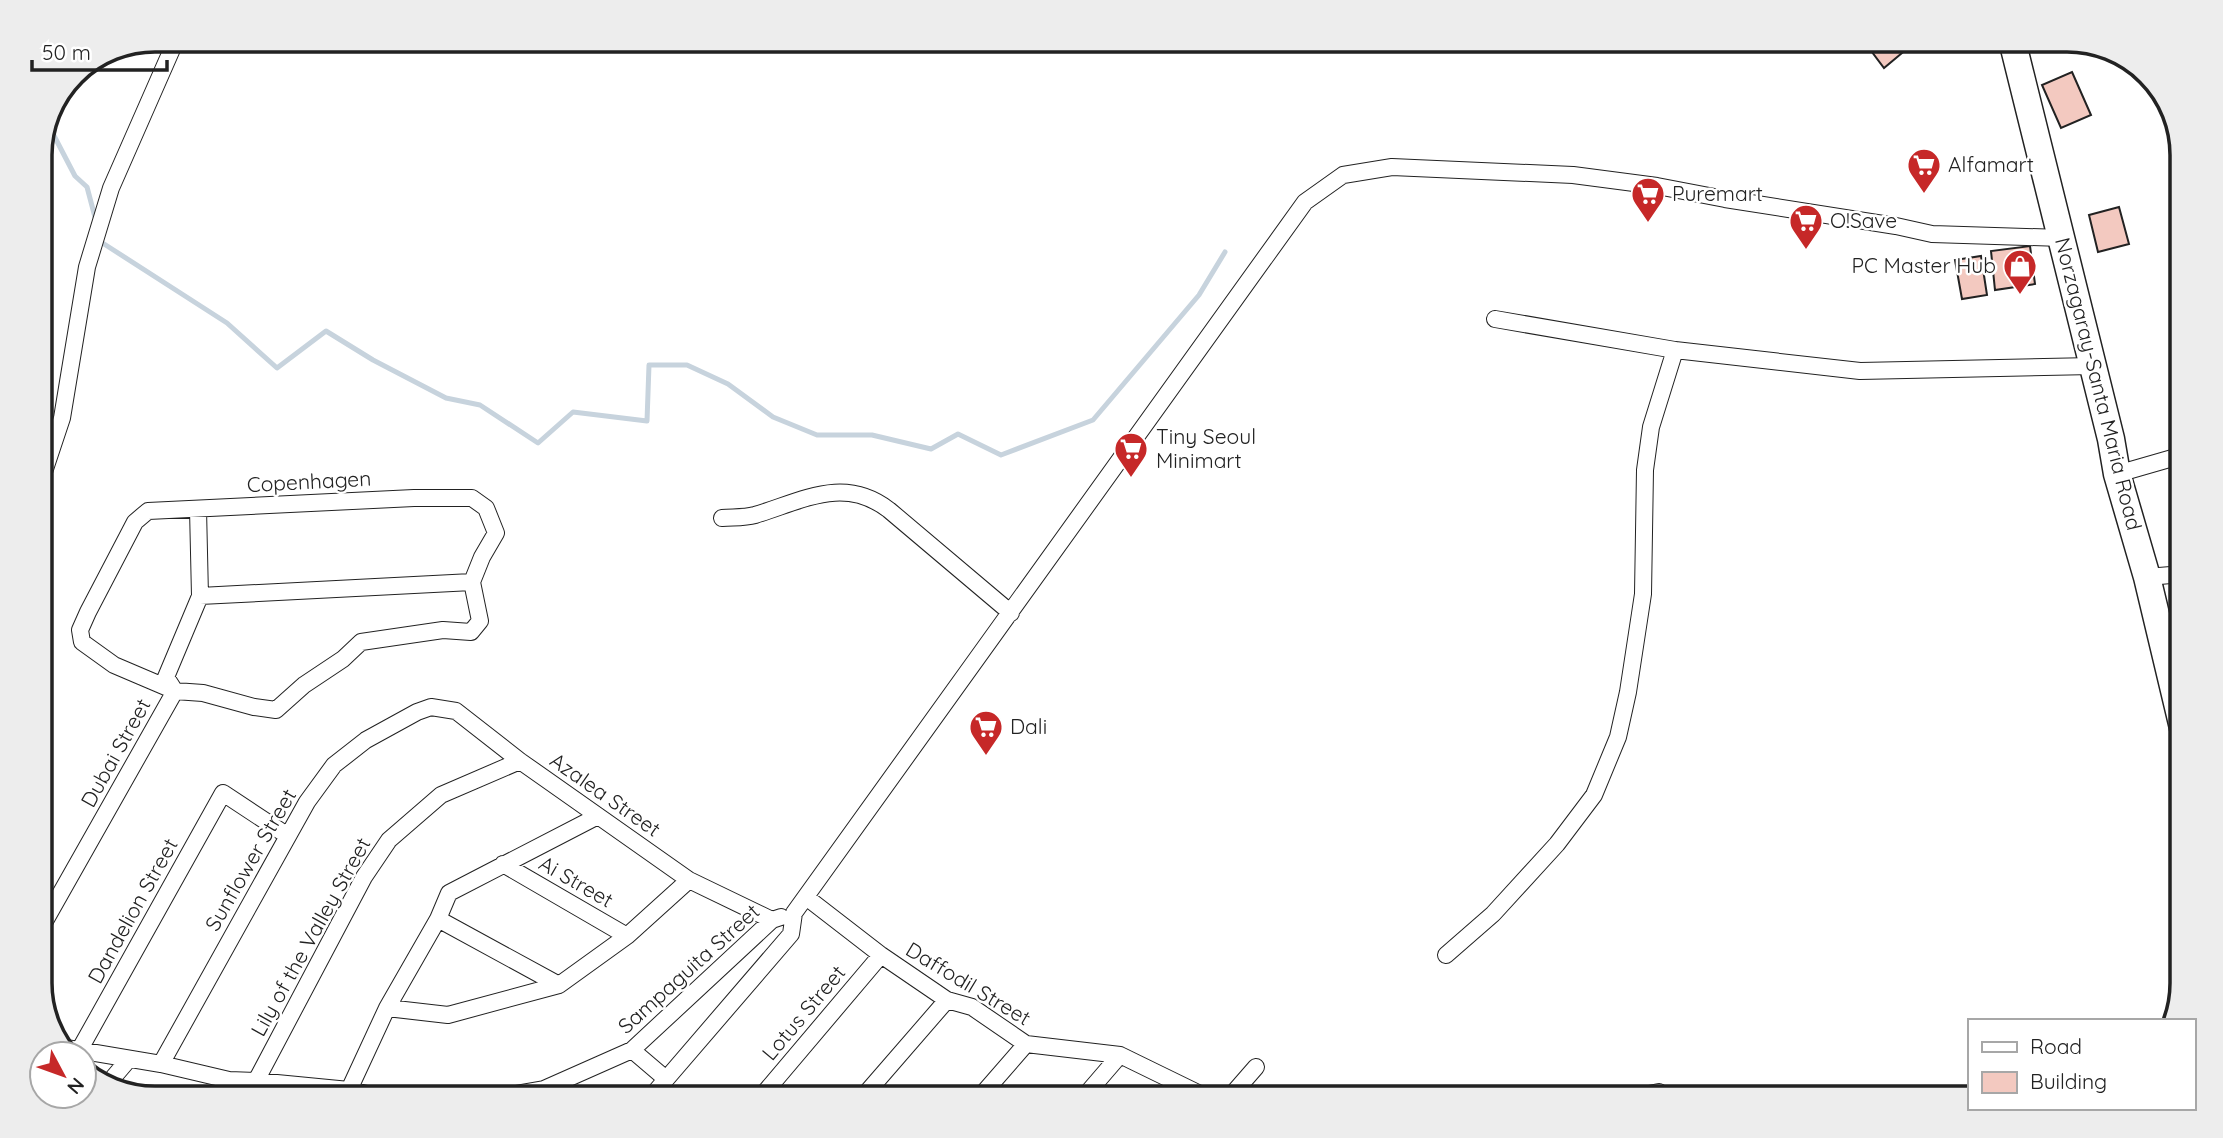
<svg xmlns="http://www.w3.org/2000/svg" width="2223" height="1138" font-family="Quicksand,sans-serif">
<rect width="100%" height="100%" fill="#fff"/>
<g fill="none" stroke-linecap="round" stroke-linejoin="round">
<path stroke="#c7d3dd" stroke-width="5" d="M 50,128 L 75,176 L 87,187 L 96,221
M 100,238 L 101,242 L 227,323 L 277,368 L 326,331 L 373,360 L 446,398 L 480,405 L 538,443 L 573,412 L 647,421 L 649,365 L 687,365 L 728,384 L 773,417 L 817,435 L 872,435 L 931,449 L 958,434 L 1001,455 L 1093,420 L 1199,295 L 1225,252"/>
</g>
<path fill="#f3c9c0" stroke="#222" stroke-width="2" d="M 1863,40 L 1911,40 L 1914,43 L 1884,68 Z
M 2072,72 L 2091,115 L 2061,128 L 2042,85 Z
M 2119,207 L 2129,244 L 2098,252 L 2089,215 Z
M 2030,246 L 2035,284 L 1995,290 L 1991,251 Z
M 1981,256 L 1987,295 L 1962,299 L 1955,260 Z"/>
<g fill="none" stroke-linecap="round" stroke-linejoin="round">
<defs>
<path id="minor" d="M 1495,319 L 1675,350
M 2117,474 L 2183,455
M 40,484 L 62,418 L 87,267 L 111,188 L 176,40
M 414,498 L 472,498 L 486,508 L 496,533 L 482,557 L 472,582 L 480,621 L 471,632 L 443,630 L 361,642 L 343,659 L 304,685 L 276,710 L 254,707 L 203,693 L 175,691 L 114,665 L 82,642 L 80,630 L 88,612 L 135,522 L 148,511 Z
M 722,518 C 733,517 744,518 755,515 C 802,501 844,475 889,510 L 1011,613
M 2147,577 L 2183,574
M 200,596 L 472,582
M 175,691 L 166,677 L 200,596 L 198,509
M 503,864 L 627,936
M 806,897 L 881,955 L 947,1000 L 972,1007 L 1026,1044 L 1120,1055 L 1202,1095 L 1202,1098
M 794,913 L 1305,202 L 1343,175 L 1392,167 L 1573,175 L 1657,186 L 1725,199 L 1896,226 L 1932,234 L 2062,238
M 438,919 L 559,985
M 41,928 L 175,691
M 1446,955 L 1493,914 L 1557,844 L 1594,795 L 1618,737 L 1628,692 L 1643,594 L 1645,470 L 1651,427 L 1675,350 L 1860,371 L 2093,366
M 387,1008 L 448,1015 L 559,985 L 627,936 L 689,880
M 60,1047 L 161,1064 L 229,1080 L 256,1081 L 349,1090 L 385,1098
M 80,1049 L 223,793 L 288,836
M 632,1050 L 666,1079
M 161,1064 L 307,802 L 334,765 L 366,740 L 417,712 L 431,707 L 456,711 L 520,761 L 689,880 L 772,920
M 256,1081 L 364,877 L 389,840 L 441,795 L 520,761
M 106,1086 L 129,1059
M 349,1090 L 387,1008 L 438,919 L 449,893 L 598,816
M 214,1098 L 229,1080
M 494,1098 L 544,1089 L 632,1050 L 772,920 L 781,917
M 650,1098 L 791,934 L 794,913
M 760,1098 L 881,955
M 862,1098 L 947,1000
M 979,1098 L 1026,1044
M 1083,1098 L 1120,1055
M 1229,1098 L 1256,1067
M 1628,1098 L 1659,1092"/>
<path id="primary" d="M 2012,40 L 2111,439 L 2117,474 L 2147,577 L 2183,728"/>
</defs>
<use href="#minor" stroke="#222" stroke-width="18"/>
<use href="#primary" stroke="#222" stroke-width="29"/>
<use href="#minor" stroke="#fff" stroke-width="16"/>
<use href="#primary" stroke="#fff" stroke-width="26"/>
</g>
<defs>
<symbol id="supermarket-pin" viewBox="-11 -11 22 30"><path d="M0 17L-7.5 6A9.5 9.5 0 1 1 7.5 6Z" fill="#c62828" stroke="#fff"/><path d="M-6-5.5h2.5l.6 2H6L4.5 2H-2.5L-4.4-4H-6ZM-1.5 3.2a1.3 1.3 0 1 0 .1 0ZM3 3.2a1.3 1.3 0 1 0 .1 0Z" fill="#fff"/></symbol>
<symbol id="shop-pin" viewBox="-11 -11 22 30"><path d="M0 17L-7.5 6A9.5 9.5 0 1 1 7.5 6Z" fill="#c62828" stroke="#fff"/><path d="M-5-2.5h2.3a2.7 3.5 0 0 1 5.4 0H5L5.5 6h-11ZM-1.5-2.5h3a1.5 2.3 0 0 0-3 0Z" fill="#fff"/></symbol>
</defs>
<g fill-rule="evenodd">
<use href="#supermarket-pin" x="1905" y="146" width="38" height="52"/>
<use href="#supermarket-pin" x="1629" y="175" width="38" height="52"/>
<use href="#supermarket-pin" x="1787" y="202" width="38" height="52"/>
<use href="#shop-pin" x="2001" y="247" width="38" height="52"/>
<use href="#supermarket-pin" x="1112" y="430" width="38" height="52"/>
<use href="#supermarket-pin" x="967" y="708" width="38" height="52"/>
</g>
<g text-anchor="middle" stroke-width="5" stroke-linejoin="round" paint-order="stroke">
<g font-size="21" fill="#222" stroke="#fff" text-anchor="start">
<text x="1948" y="172">Alfamart</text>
<text x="1672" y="201">Puremart</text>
<text x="1830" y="228">O!Save</text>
<text x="1996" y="273" text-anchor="end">PC Master Hub</text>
<text x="1156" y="444">Tiny Seoul<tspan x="1156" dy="24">Minimart</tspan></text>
<text x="1010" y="734">Dali</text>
</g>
<g font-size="21" fill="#222" stroke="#fff">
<text transform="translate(2098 384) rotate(76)" y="7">Norzagaray-Santa Maria Road</text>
<text transform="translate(309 482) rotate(-3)" y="7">Copenhagen</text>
<text transform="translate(116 753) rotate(-61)" y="7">Dubai Street</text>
<text transform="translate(605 795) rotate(35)" y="7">Azalea Street</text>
<text transform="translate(251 860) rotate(-60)" y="7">Sunflower Street</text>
<text transform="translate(576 882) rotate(30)" y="7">Ai Street</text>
<text transform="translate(133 911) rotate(-61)" y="7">Dandelion Street</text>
<text transform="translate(311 937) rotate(-61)" y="7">Lily of the Valley Street</text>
<text transform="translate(689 969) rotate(-42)" y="7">Sampaguita Street</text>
<text transform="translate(968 984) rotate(31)" y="7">Daffodil Street</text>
<text transform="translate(804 1013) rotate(-50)" y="7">Lotus Street</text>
</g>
</g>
<path d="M0 0H2223V1138H0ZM155 52H2067A103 103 0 0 1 2170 155V983A103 103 0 0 1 2067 1086H155A103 103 0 0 1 52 983V155A103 103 0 0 1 155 52Z" fill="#ededed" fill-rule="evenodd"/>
<path fill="none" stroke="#222" stroke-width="3.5" d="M155 52H2067A103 103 0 0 1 2170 155V983A103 103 0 0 1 2067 1086H155A103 103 0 0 1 52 983V155A103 103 0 0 1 155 52Z"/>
<rect x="1968" y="1019" width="228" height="91" fill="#ffffff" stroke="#a7a7a7" stroke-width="2"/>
<rect x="1982" y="1042" width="35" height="10" fill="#ffffff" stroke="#a7a7a7" stroke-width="2"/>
<text x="2030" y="1054" font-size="21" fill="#222222">Road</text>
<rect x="1982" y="1072" width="35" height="21" fill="#f3c9c0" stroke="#a7a7a7" stroke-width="2"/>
<text x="2030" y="1089" font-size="21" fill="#222222">Building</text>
<g transform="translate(63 1075) rotate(131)"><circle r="33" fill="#ffffff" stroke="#a7a7a7" stroke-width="2"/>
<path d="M0-5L12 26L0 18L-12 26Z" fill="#c62828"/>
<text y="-10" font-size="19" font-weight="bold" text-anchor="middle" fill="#222222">N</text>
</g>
<path d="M32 60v10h135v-10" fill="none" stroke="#222222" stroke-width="3.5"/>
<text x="42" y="60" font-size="21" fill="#222222" stroke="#ffffff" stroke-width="5" paint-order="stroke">50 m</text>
</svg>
